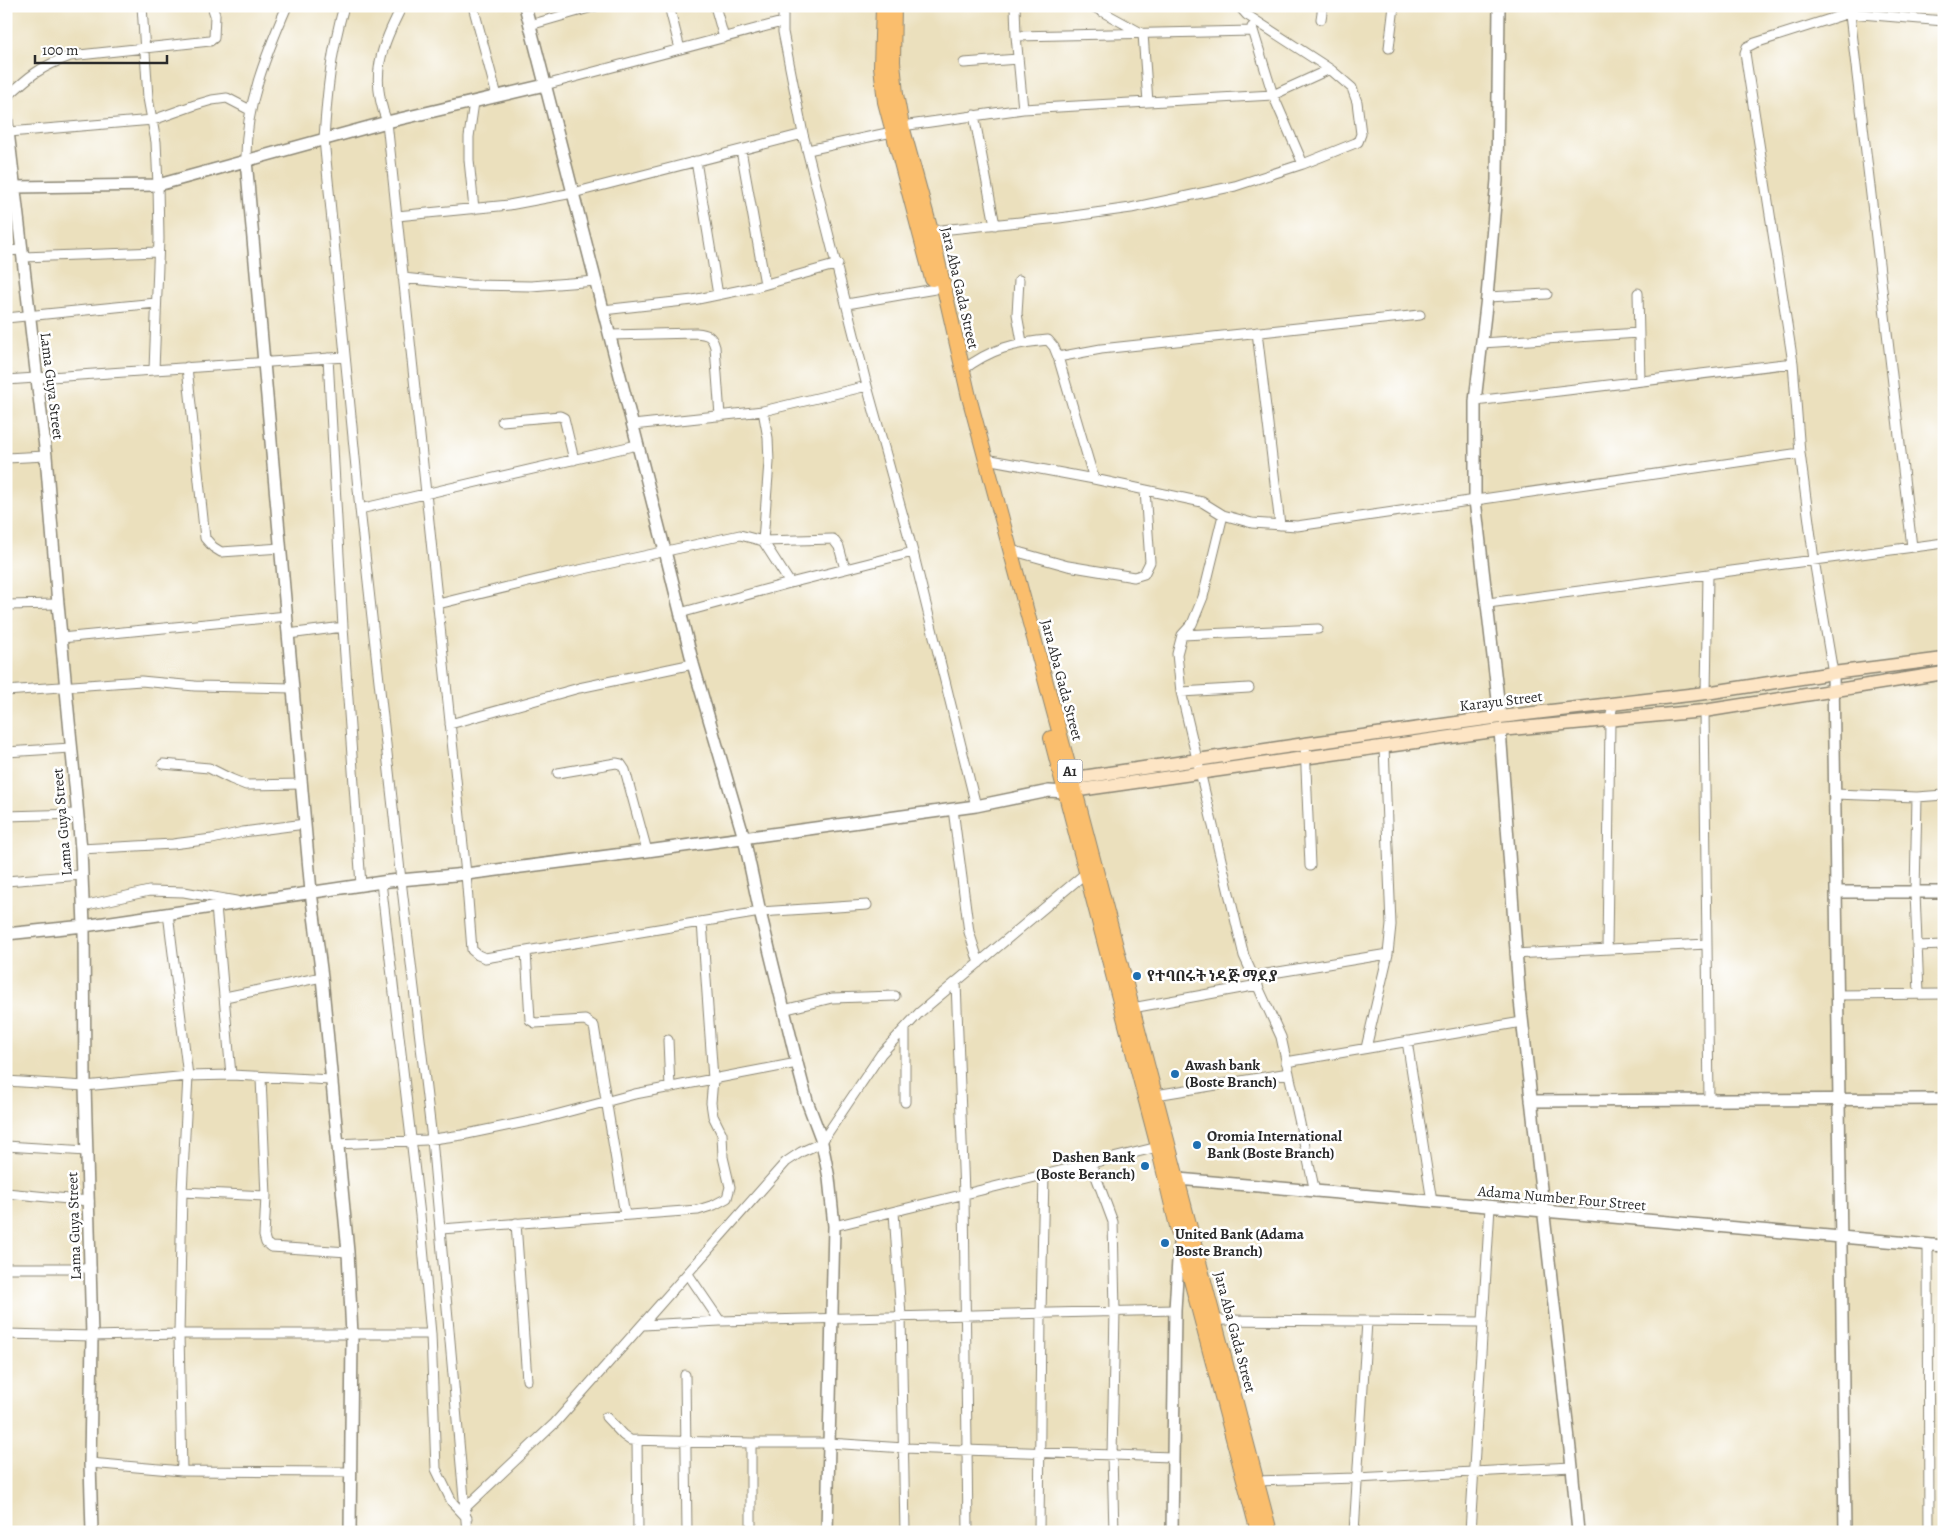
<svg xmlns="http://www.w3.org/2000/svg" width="1950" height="1538" font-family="Alegreya,'Noto Serif Ethiopic',serif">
<rect width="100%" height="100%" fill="#fff"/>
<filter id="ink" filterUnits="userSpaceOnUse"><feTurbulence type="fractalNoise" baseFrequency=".02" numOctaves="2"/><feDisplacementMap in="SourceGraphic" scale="10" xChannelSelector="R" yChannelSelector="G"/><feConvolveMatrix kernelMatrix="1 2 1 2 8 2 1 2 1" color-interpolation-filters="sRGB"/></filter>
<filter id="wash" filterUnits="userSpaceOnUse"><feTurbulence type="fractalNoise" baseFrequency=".0096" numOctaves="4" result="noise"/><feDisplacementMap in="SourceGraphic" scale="20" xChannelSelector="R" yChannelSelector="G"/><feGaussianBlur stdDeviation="1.12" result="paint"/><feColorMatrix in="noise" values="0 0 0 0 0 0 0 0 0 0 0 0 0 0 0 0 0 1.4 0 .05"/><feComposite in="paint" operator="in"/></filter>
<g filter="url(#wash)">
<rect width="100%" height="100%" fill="#ebe0bd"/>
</g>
<g filter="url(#ink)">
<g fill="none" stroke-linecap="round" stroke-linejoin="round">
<defs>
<path id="minor" d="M 142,6 L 148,98 L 156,142 L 158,185 L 159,239 L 154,370
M 344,6 C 331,52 327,92 324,139 L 360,509 L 401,880 L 432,1139 L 467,1532
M 402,6 C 381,48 369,76 387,122 L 466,874 L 472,950 L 478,955 L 485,958 L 760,912 L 867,905
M 473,6 L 497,96
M 669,6 L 680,49
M 715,6 L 724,38
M 783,6 L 783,32 L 803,134 L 867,386 L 913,552 L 976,806
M 1015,6 L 1016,36 L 1023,109
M 1092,6 L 1143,34 L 1148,102
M 1849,6 L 1912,547
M 1321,19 L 1323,6
M 530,25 L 596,6
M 1252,27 L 1273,95 L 1303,164
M 1016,36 L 1253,31
M 1389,48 L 1394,6
M 964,63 L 1018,59
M 545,85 L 782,22
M 6,98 C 29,76 40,67 70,56 L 210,41 L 214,38 L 215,15 L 212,6
M 974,115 L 995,225
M 902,126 L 1023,109 L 1273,95 L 1330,69
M 9,132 L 153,120 L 195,105 L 212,100 L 227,98 L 250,110
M 741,150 L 765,284
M 808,150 L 892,132
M 246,160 C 245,106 266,55 287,6
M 696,161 L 718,295
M 474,209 L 469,160 L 469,137 L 474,102
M 397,216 L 509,205 L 573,193 L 803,134
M 931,231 L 1059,218 L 1131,208 L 1235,186 L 1303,164 L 1358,142 L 1361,134 L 1357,102 L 1352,88 L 1330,69 L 1247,15 L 1239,6
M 6,251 L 22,250
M 23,257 L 158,252
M 403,278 L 470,285 L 531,286 L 596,281
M 1019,280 L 1017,314 L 1022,342
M 1638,293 L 1640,381
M 1487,297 L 1547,294
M 847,304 L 935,289
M 603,310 L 693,300 L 756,287 L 838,264
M 6,318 L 156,303
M 1257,332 L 1280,525
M 610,335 L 696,333 C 708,334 712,336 715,347 L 720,416
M 1482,343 L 1639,333
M 1058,357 L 1101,349 L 1420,315
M 328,358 L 343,627 L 361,885
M 187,367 L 205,538 L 213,547 L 221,552 L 281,548
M 963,370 C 990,349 1014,343 1048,340 L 1054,347 L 1058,357 L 1094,479
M 6,380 L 345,357
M 1475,401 L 1793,363
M 502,421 L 560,416 L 564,418 L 574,460
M 633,425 L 763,411 L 867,386
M 6,458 L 46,456
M 986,459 L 1094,479 L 1202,502 L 1223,515 L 1252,523 L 1297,526 L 1800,453
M 360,509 L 637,445
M 1223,515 L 1203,597 L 1192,624 L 1182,635 L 1177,654 L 1181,692 L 1244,956 L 1281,1037 L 1315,1192
M 763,541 L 769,462 L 768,438 L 763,411
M 763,541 L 833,539 L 839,547 L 845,569
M 1011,550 L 1068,566 L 1134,577 L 1144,574 L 1150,562 L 1145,490
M 1488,603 L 1944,543
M 438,604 L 561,574 L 740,535 L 763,541 L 790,583
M 6,605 L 58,604
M 680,613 L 790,583 L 913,552
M 288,634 L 343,627
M 1182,635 L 1318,629
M 61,638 L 287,616
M 1833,673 L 1814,560 L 1800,453 L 1793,363 L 1745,53 L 1747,47 L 1755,43 L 1849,13 L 1944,21
M 6,691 L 141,681 L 195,686 L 293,688
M 1181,692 L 1249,688
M 1706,693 L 1708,575
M 1704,711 L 1709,1100
M 450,724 L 579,688 L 693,664
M 1305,744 L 1310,866
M 6,752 L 71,748
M 163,764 L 209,768 L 231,779 L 246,785 L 302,784
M 558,773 L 616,763 L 621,764 L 625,770 L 647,851
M 1834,794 L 1917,797 L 1944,795
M 1917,797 L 1915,892 L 1919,994
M 953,809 L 969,932 L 979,963
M 6,816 L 78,814
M 81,849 L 173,844 L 212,839 L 243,832 L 305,824
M 6,881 L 82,875
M 381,882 L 420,1215 L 431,1334 L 436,1469 L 452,1502 L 467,1518
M 83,906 L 149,891 L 184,892 L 236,901
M 216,906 L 231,1075
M 168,913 L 188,1076 L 182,1192 L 179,1334 L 182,1471
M 1917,946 L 1944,945
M 1607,949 L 1610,720 L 1613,704
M 526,951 L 530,1020 L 535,1023 L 585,1020 L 594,1026 L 625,1215
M 1515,954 L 1707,944
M 1254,976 L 1388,954
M 956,982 L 964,1194 L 968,1532
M 1837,995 L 1944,994
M 225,997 L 322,977
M 1132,1008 L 1258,985
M 783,1010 L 832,998 L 895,996
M 905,1028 L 905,1102
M 668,1040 L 670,1088
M 1407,1041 L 1432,1202
M 1366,1048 L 1388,954 L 1391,925 L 1384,746
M 1286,1062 L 1522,1022
M 261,1078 L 266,1196 L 264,1236 L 266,1243 L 271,1247 L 348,1252
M 6,1081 L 85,1086 L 188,1076 L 231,1075 L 331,1080
M 1156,1095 L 1289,1073
M 336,1144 L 426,1140 L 462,1135 L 540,1119 L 635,1094 L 797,1063
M 6,1146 L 87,1151
M 1091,1163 L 1113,1222 L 1115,1311 L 1112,1455 L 1114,1532
M 182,1192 L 266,1196
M 6,1193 L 89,1201
M 894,1212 L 901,1316 L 905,1532
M 516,1223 L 527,1380
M 834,1226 L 1158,1147
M 441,1229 L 698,1210 L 714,1205 L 727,1198 L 730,1187 L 723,1157 L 722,1134 L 713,1116 L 711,1103 L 713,1079 L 702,922
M 1928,1244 L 1929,1532
M 6,1268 L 91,1268
M 688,1274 L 720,1321
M 1215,1320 L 1483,1322
M 643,1325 L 720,1321 L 1175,1310
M 6,1334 L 92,1336 L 179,1334 L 431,1334
M 685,1375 L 687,1532
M 606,1417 L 623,1435 L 630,1440 L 751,1443 L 829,1443 L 904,1448 L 1172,1457
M 637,1440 L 638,1532
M 90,1463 L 182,1471 L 350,1472
M 1257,1481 L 1356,1478 L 1572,1467
M 466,1507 L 555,1423 L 786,1162 L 801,1152 L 821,1143 L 881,1054 L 919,1013 L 1087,872
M 751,1532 L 751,1443
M 1039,1532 L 1041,1313 L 1044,1175
M 1354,1532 L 1367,1321
M 1470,1532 L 1490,1207"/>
<path id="tertiary" d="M 525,6 L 665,551 L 693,664 L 744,838 L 760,912 L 797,1063 L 807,1101 L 821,1138 L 829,1178 L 834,1226 L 827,1532
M 1499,6 L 1497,180 L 1487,297 L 1475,401 L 1475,500 L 1500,717
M 6,114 L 46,456 L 58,604 L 81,849 L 84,926 L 85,1086 L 92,1336 L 90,1463 L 92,1532
M 246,160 L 311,892 L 322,977 L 348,1252 L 352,1335 L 350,1532
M 15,187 L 158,185 L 387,122 L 545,85
M 1833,673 L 1845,1532
M 1500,730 L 1519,991 L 1572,1467 L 1578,1532
M 1836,892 L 1944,892
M 6,934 L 84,926 L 389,881 L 466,874 L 647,851 L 976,806 L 1049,791 L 1065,792
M 1531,1101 L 1944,1099
M 1178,1179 L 1944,1246
M 1172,1532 L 1175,1310 L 1179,1244"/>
<path id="secondary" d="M 1062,780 L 1305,744 L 1500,717 L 1706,693 L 1833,673 L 1944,659
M 1065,792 L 1500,730 L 1704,711 L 1944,673"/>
<path id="primary" d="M 883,6 L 881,66 L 885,102 L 932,279
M 894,6 L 893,62 L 896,94 L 902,126 L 931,231 L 969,397 L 1072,779 L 1270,1532
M 1051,738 L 1158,1147 L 1180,1239 L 1258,1532"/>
</defs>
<use href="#minor" stroke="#8b8674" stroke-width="11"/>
<use href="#tertiary" stroke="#8b8674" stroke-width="14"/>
<use href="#secondary" stroke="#8b8674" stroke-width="15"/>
<use href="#primary" stroke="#8b8674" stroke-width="16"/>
<use href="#minor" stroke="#fff" stroke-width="9"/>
<use href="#tertiary" stroke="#fff" stroke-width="11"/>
<use href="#secondary" stroke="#fde5c5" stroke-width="12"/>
<use href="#primary" stroke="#fabe6d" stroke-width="14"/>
</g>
</g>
<g fill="#1f6fb2" stroke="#fff" stroke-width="2">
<circle cx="1137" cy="976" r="5"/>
<circle cx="1175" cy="1074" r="5"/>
<circle cx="1197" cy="1145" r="5"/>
<circle cx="1145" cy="1166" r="5"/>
<circle cx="1165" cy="1243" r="5"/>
</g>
<g text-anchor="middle" stroke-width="5" stroke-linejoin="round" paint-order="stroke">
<rect fill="#fff" stroke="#6b6b6b" stroke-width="1" x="1057.5" y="759.5" width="25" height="23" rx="4"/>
<g font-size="14" font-weight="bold" fill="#2b2b2b">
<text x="1070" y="776">A1</text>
</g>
<g font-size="15" fill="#2b2b2b" stroke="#fff">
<text transform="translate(960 288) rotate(77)" y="5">Jara Aba Gada Street</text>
<text transform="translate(52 386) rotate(83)" y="5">Lama Guya Street</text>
<text transform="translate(1062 680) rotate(75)" y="5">Jara Aba Gada Street</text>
<text transform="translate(1501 701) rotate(-7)" y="5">Karayu Street</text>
<text transform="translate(62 822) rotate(-95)" y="5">Lama Guya Street</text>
<text transform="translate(1562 1198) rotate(5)" y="5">Adama Number Four Street</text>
<text transform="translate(74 1226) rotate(-92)" y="5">Lama Guya Street</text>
<text transform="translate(1235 1332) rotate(75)" y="5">Jara Aba Gada Street</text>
</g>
<g font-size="15" font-weight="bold" fill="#2b2b2b" stroke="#fff" text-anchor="start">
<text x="1147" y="981">የተባበሩት ነዳጅ ማደያ</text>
<text x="1185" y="1070">Awash bank<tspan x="1185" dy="17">(Boste Branch)</tspan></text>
<text x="1207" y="1141">Oromia International<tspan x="1207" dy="17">Bank (Boste Branch)</tspan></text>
<text x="1135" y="1162" text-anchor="end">Dashen Bank<tspan x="1135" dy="17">(Boste Beranch)</tspan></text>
<text x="1175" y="1239">United Bank (Adama<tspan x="1175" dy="17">Boste Branch)</tspan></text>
</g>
</g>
<rect width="1950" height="1538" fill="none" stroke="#fff" stroke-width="25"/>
<path d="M35 55v8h132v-8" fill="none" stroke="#2b2b2b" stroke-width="2.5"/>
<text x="42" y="55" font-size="15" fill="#2b2b2b" stroke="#ffffff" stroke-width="4" paint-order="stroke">100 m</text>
</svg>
